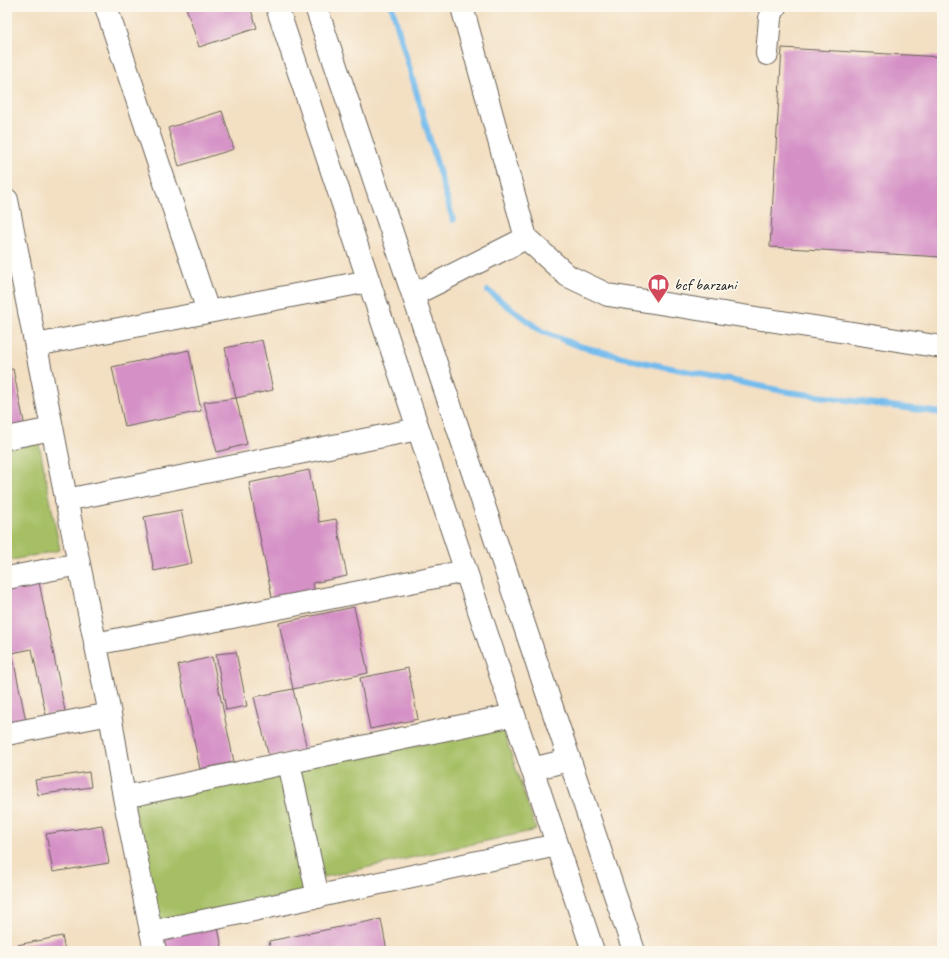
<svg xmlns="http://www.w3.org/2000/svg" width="949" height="958" font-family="Caveat,sans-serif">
<rect width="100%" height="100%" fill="#fbf7ec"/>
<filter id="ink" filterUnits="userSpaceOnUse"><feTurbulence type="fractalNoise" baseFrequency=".025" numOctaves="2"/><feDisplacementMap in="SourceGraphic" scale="8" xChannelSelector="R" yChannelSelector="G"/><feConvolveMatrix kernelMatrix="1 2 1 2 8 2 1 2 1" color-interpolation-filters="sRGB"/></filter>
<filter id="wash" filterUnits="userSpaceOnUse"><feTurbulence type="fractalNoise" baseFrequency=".012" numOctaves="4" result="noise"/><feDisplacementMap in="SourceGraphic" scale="16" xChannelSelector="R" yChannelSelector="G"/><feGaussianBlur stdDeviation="0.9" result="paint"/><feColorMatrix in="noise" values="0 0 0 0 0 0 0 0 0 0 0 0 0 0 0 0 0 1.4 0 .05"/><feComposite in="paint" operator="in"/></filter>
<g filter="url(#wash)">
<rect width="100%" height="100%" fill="#f3dfc2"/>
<path fill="#a6bf65" stroke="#616e40" d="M 39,443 L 60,550 L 7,561 L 7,449 Z
M 503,729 L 536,830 L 320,878 L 294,768 Z
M 284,770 L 308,891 L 157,922 L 133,801 Z"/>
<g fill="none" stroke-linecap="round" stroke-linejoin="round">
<path stroke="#75bced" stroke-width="6" d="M 392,7 L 453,220
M 488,291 L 541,331 L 579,346 L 642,362 L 788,392 L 942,413"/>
</g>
<g id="blocks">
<path fill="#d591c6" d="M 186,7 L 250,7 L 257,28 L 199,47 Z
M 782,48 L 942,57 L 942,257 L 770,247 Z
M 222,111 L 234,149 L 179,166 L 168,128 Z
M 262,340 L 273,390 L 236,398 L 247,444 L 217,452 L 204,402 L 236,398 L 225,348 Z
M 189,350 L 201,411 L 125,427 L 112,367 Z
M 13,369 L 25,427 L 7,431 L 7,370 Z
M 309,470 L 319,522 L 336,519 L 347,576 L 313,583 L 315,593 L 273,602 L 249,483 Z
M 181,510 L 192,563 L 154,571 L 144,517 Z
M 39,582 L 65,711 L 46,715 L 32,649 L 12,653 L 27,726 L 7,730 L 7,589 Z
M 354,607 L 368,673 L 293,689 L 279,623 Z
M 236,652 L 247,706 L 226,710 L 216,654 Z
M 212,657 L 234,762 L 200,769 L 178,665 Z
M 408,668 L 418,719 L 370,729 L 360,678 Z
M 293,689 L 307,749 L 269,757 L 254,697 Z
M 89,772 L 91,787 L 38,795 L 35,780 Z
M 102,825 L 109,863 L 53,872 L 46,834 Z
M 381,919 L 387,951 L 271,951 L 269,941 Z
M 217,924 L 223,951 L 163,951 L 160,937 Z
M 62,936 L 65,951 L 7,951 L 7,947 Z"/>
</g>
</g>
<g filter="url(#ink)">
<use href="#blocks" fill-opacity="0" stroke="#676056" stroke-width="1"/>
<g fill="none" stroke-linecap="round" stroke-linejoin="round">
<defs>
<path id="minor" d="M 106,7 L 208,311
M 277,7 L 593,951
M 316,7 L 634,951
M 462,7 L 526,238 L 568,276 L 608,295 L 942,347
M 767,54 L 770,18 L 775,7
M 7,200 L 79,564 L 110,714 L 124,797 L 155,951
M 413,295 L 526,238
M 36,345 L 369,281
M 7,438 L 52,429
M 66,500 L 418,429
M 7,578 L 79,564
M 95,644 L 466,571
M 7,734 L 110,714
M 289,763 L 318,897
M 532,769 L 569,760
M 124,797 L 514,715
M 151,932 L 557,845"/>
</defs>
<use href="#minor" stroke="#676056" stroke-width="24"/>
<use href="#minor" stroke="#fff" stroke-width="22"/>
</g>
</g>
<defs>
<symbol id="library-pin" viewBox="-11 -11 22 30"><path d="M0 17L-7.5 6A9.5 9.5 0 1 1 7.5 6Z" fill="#d1495b" stroke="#fbf7ec"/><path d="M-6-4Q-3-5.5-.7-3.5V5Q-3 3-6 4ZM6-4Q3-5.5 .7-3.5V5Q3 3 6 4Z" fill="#fff"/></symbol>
</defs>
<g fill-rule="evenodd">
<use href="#library-pin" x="646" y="272" width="25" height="34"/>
</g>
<g text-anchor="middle" stroke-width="3.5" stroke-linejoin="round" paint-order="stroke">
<g font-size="16" fill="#1c1c1c" stroke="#fbf7ec" text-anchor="start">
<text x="674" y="290">bcf barzani</text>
</g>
</g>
<rect width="949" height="958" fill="none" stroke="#fbf7ec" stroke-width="24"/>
</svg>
